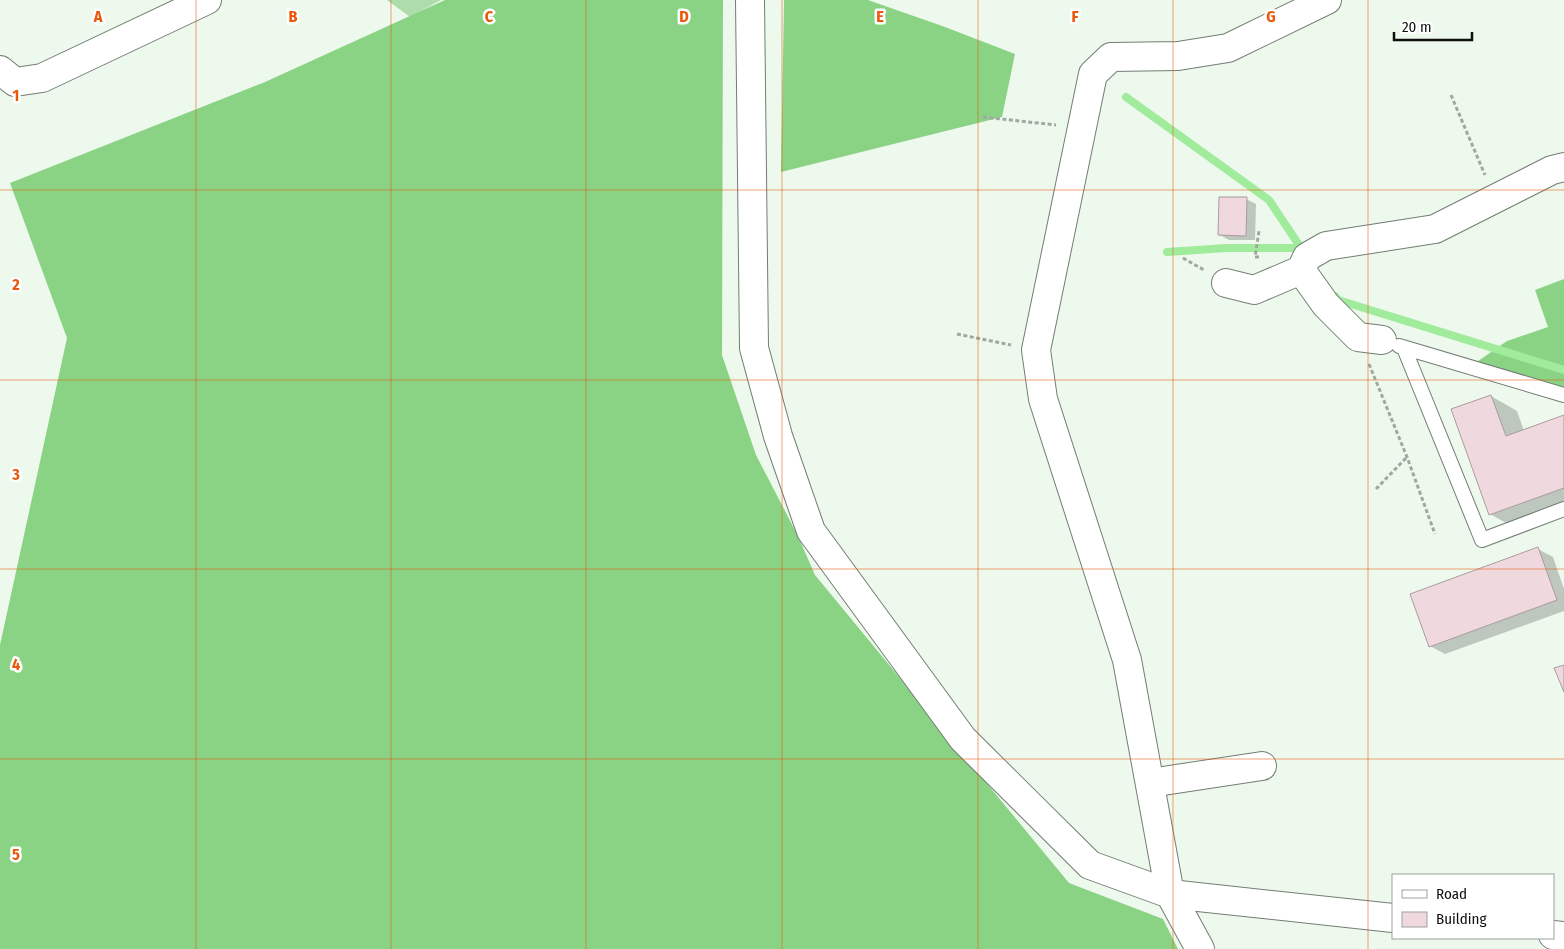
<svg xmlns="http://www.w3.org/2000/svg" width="1564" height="949" font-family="'Fira Sans Condensed',sans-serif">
<rect width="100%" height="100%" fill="#eef9ed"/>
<path fill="#aedcaa" d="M 387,0 L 441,0 L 410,17 Z"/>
<path fill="#8ad385" d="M 445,0 L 723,0 L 722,355 L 756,455 L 798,536 L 815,575 L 1069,883 L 1163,919 L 1178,949 L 0,949 L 0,645 L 67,338 L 10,183 L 265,82 Z
M 784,0 L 868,0 L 945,27 L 1015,54 L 1002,117 L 781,172 Z
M 1564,279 L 1564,391 L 1471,366 L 1507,341 L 1548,327 L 1535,290 Z"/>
<path fill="#0003" d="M 1246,199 L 1256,204 L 1255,240 L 1229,240 L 1220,235 Z
M 1491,396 L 1517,411 L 1524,431 L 1564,417 L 1564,512 L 1517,529 L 1490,514 Z
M 1538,549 L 1553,557 L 1564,589 L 1564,611 L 1445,654 L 1430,646 Z"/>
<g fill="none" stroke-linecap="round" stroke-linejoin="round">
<path stroke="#a1eb9c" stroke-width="8" d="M 1126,97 L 1269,200 L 1305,254
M 1167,252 L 1227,248 L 1301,248
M 1335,296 L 1338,300 L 1564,370"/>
</g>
<path fill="#f0d9de" stroke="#ab9b9e" d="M 1219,197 L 1247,197 L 1246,236 L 1218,235 Z
M 1491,395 L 1506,436 L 1564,415 L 1564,488 L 1489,515 L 1451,409 Z
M 1538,547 L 1557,600 L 1429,647 L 1410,594 Z
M 1564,665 L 1564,692 L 1554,668 Z"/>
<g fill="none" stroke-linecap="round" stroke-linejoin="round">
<defs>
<path id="service" d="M 1399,346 L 1564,395
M 1404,348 L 1482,540 L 1564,509"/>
<path id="minor" d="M 0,70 L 15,82 L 42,78 L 207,0
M 1226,283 L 1254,290 L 1301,270
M 1382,340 L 1358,337 L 1326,305 L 1301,270 L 1307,257 L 1326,246 L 1435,229 L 1552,170 L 1564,167
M 1150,783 L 1262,766
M 1200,949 L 1170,894 L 1127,660 L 1043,399 L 1036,350 L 1093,74 L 1111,57 L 1178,56 L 1228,48 L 1327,0"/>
<path id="tertiary" d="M 750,0 L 754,348 L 778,436 L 811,531 L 963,739 L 1090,865 L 1170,894 L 1393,918
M 1553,935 L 1564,936"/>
</defs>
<use href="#service" stroke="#737d73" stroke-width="16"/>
<use href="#minor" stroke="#737d73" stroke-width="30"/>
<use href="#tertiary" stroke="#737d73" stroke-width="30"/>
<path stroke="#a0a8a0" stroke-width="3" stroke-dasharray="4 2.5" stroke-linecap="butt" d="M 1451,95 L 1485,175
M 983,117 L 1056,125
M 1259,257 L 1255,257 L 1259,231
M 1183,258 L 1204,270
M 957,334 L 1011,345
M 1369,364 L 1407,457 L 1435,534
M 1376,489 L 1407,457"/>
<use href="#service" stroke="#fff" stroke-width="14"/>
<use href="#minor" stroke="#fff" stroke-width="28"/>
<use href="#tertiary" stroke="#fff" stroke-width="28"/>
</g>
<path fill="none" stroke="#e8590c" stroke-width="1" stroke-opacity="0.55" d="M 196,0 L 196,949M 391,0 L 391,949M 586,0 L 586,949M 782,0 L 782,949M 978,0 L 978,949M 1173,0 L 1173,949M 1368,0 L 1368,949M 0,190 L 1564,190M 0,380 L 1564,380M 0,569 L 1564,569M 0,759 L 1564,759"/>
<g font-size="16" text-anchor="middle" font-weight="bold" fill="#e8590c" stroke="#fff" stroke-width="5" stroke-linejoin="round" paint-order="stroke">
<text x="98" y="22">A</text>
<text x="293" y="22">B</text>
<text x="489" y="22">C</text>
<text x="684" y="22">D</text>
<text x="880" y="22">E</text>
<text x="1075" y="22">F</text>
<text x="1271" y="22">G</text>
<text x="16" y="101">1</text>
<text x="16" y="290">2</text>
<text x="16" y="480">3</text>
<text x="16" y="670">4</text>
<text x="16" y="860">5</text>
</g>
<rect x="1392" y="874" width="162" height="65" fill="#ffffff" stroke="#9e9f9e"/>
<rect x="1402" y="890" width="25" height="8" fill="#ffffff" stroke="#9e9f9e"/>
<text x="1436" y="899" font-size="15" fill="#0d100d">Road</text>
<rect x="1402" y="912" width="25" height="15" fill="#f0d9de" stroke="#9e9f9e"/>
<text x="1436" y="924" font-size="15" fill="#0d100d">Building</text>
<path d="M1394 32v8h78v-8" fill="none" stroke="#0d100d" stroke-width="2.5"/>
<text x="1402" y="32" font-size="15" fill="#0d100d" stroke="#ffffff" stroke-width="4" paint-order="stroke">20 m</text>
</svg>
